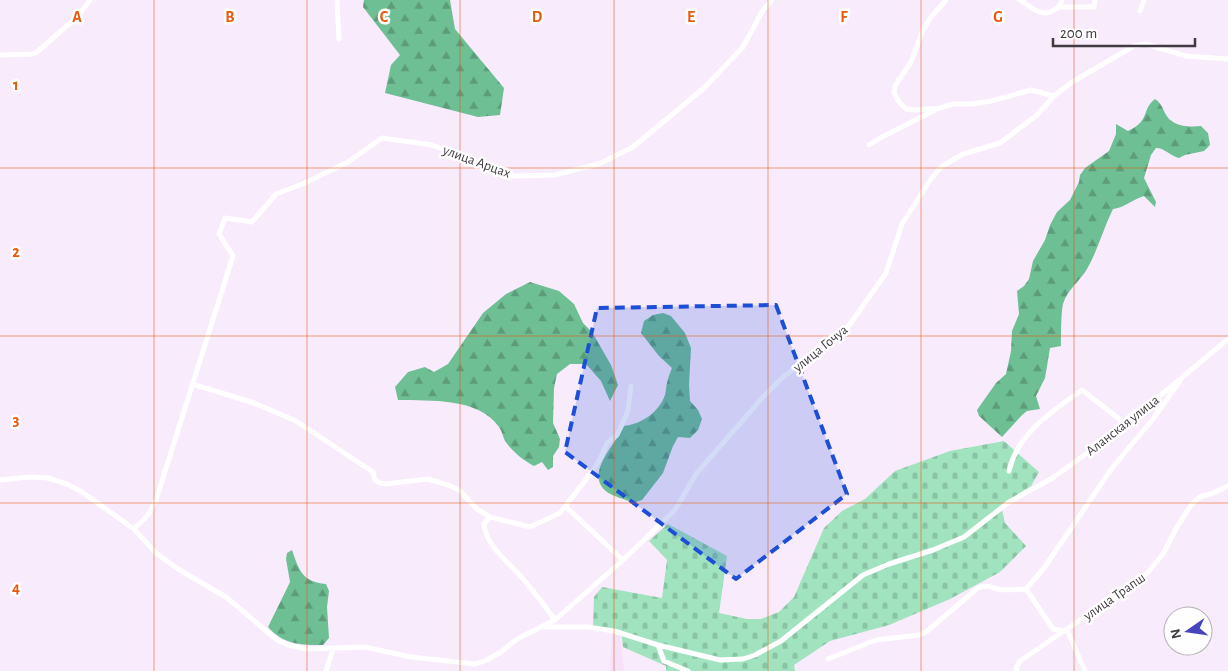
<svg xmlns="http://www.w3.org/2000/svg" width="1228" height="671" font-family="'Alegreya Sans',sans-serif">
<defs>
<pattern id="forest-firs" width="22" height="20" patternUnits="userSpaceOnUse" patternTransform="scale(1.25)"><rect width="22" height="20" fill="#6ebf94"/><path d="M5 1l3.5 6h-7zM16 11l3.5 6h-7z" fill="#5c9c7a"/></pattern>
<pattern id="cemetery-stones" width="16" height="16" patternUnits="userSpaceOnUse" patternTransform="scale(1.25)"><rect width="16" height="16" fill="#a0e3be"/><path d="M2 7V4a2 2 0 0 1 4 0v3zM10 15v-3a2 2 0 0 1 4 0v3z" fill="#8bc4a4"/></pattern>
</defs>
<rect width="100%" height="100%" fill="#f8ebfc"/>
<path fill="#f6e1fc" d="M 612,633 L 620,635 L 624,671 L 610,671 Z"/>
<path fill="url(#forest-firs)" d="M 364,0 L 450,0 L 455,29 L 504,88 L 500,115 L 478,117 L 385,93 L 391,65 L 400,55 L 363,7 Z
M 1155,99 C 1163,104 1163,112 1169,119 C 1178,127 1190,127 1201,126 L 1208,133 L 1210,145 L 1204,151 L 1185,155 L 1179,158 C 1170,156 1165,148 1156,148 L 1151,155 L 1144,178 L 1156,202 L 1155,207 L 1144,196 C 1133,199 1124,208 1113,209 C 1103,229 1098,250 1087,269 C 1080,281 1067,290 1063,304 C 1061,312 1061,337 1061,346 L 1050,348 L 1045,378 L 1036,396 L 1040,409 L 1027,411 L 1022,415 L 1002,437 L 979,416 L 977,410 L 996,383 L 1006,374 L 1011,351 L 1012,331 L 1019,314 L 1017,291 L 1024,286 L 1029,279 L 1033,261 L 1045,240 L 1050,225 L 1057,212 L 1070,200 L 1079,182 L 1080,175 L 1085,168 L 1109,151 L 1116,134 L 1116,124 L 1128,131 C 1151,120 1141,110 1155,99 Z
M 530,282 L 559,291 L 574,304 L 583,323 L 592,332 L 611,365 L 618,385 L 610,401 L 601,381 L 586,364 L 570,364 L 557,374 L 554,388 L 553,423 L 560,439 L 559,447 L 553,456 L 553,467 L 548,470 L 542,462 L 534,466 C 523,460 513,452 505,441 C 503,437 502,431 499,427 C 478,397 430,401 398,400 L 395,387 L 408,372 L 425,367 L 434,372 L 448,364 L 483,313 L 506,294 Z
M 663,313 L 671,316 L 685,333 L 691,348 L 689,385 L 690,401 L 698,410 L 702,419 L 698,430 L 690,438 L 678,437 L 673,446 L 663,473 L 642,500 L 633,503 C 625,499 614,497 607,492 C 583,474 617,443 624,426 C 642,424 659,412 665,395 C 666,391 666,387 667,383 C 668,378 670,373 672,368 L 659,356 L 641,333 L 644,321 L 653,315 Z
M 292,550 C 299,570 302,582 326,584 L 329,591 L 327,607 L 329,638 L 323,645 C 301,645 284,645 268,627 L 290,582 L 286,559 L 287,553 Z"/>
<path fill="url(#cemetery-stones)" d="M 1004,441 L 1039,472 L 1031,486 L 1001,505 L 1005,523 L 1026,546 L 1000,572 L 950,599 L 889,625 L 830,641 L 794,665 L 795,671 L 666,671 L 666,666 L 623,647 L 621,630 L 593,626 L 594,597 L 602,587 L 662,598 L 667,560 L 649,541 L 668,524 L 727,556 L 719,613 L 747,619 L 761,619 L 779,612 L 794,597 L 824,528 L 842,511 L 865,499 L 895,471 L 950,451 Z"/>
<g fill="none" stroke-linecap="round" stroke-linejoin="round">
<path stroke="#fff" stroke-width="5" d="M 337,0 L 339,39
M 946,0 L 931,17 L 922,32 L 911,62 L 895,86 L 894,93 L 899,102 L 906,109 L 914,110 L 940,108 L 953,104 L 972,104 L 991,101 L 1031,90 L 1054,96
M 1020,0 C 1030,6 1042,19 1054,10 C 1059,7 1060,5 1062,0
M 1058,7 L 1094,7 L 1095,0
M 1140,11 L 1144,0
M 0,55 L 33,54 L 37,52 L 78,16 L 90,0
M 869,145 L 880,138 L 937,109
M 192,384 L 254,403 L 296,421 L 373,472 L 375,480 L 380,483 L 385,484 L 428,479 L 448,485 L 459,490 L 477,509 L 490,517
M 1009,471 C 1017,434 1052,411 1082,390 L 1123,422
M 0,480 L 30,477 L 48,478 L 67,484 L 82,492 L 134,529 L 156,553 L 178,569 L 226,597 L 277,640 L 288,645 L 306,649 L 364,647 L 411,657 L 466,663 L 475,664 L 487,660 L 501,652 L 517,639 L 555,620 L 623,560 L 675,510 L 696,474 L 763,397 L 782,378 L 848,327 L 886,273 L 902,224 L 931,179 L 941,167 L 963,154 L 1000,143 L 1037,115 L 1054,96 L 1072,82 L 1134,46 L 1146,44 L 1186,56 L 1228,59
M 566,507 L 623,560
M 134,529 L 148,515 L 156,500 L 233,256 L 219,234 L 225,218 L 252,222 L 276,194 L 305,183 L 348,162 L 382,138 L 432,145 L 514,176 L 554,175 L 599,164 L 633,147 L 704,88 L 743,47 L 763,10 L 772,0
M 1026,589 L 1053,629 L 1064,631 L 1145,576 L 1163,554 L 1178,525 L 1192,504 L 1200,497 L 1213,493 L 1228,486
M 555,620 C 545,606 535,593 524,580 C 510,563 486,547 484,524 L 490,517 L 530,527 L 560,513 L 594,469 L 601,457 L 607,443 L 617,435 L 628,411 L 631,386
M 543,627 L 588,627 L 614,631 L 658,645 L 720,660 L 743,659 L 755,655 L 781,641 L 863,575 L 889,564 L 933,550 L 964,537 L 1009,502 L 1051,479 L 1090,451 L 1136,411 L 1161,395 L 1228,339
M 1067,630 L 1085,671
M 658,645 L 664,661 L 688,671
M 828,659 L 876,640 L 919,635 L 926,632 L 978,588 C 987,584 989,587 997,589 C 1006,591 1017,589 1026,589 L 1044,568 L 1112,468 L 1153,419 L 1180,381
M 326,671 L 333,649
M 1017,671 L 1016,668 L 1020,661 L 1064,631"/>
</g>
<path fill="#1d4ed8" fill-opacity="0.2" stroke="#1d4ed8" stroke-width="4" stroke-dasharray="10 6" stroke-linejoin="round" d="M 776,305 L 847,494 L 736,579 L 565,452 L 597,308 Z"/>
<path fill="none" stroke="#e8590c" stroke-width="1" stroke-opacity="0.55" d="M 154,0 L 154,671M 307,0 L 307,671M 460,0 L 460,671M 614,0 L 614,671M 768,0 L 768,671M 921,0 L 921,671M 1074,0 L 1074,671M 0,168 L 1228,168M 0,336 L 1228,336M 0,503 L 1228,503"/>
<g text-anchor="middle" stroke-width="5" stroke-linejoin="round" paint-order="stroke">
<g font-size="14" fill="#403a42" stroke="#fefefe">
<text transform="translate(477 161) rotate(20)" y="5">улица Арцах</text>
<text transform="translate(820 348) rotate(-39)" y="5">улица Гочуа</text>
<text transform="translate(1122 425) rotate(-38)" y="5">Аланская улица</text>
<text transform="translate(1114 596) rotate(-35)" y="5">улица Трапш</text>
</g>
</g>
<g font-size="16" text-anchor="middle" font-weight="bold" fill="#e8590c" stroke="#fefefe" stroke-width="5" stroke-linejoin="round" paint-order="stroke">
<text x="77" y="22">A</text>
<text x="230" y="22">B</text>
<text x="384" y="22">C</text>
<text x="537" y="22">D</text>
<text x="691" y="22">E</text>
<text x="844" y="22">F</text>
<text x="998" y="22">G</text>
<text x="16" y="90">1</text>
<text x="16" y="257">2</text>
<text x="16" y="425">3</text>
<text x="16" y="593">4</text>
</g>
<g transform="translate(1188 631) rotate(257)"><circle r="24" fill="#fefefe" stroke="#b2b0b3"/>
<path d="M0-4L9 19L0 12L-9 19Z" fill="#4645bb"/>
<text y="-8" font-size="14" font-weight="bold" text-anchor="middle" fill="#403a42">N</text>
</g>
<path d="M1053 38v8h142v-8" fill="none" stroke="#403a42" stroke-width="2.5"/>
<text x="1060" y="38" font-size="15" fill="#403a42" stroke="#fefefe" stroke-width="4" paint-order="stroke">200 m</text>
</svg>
